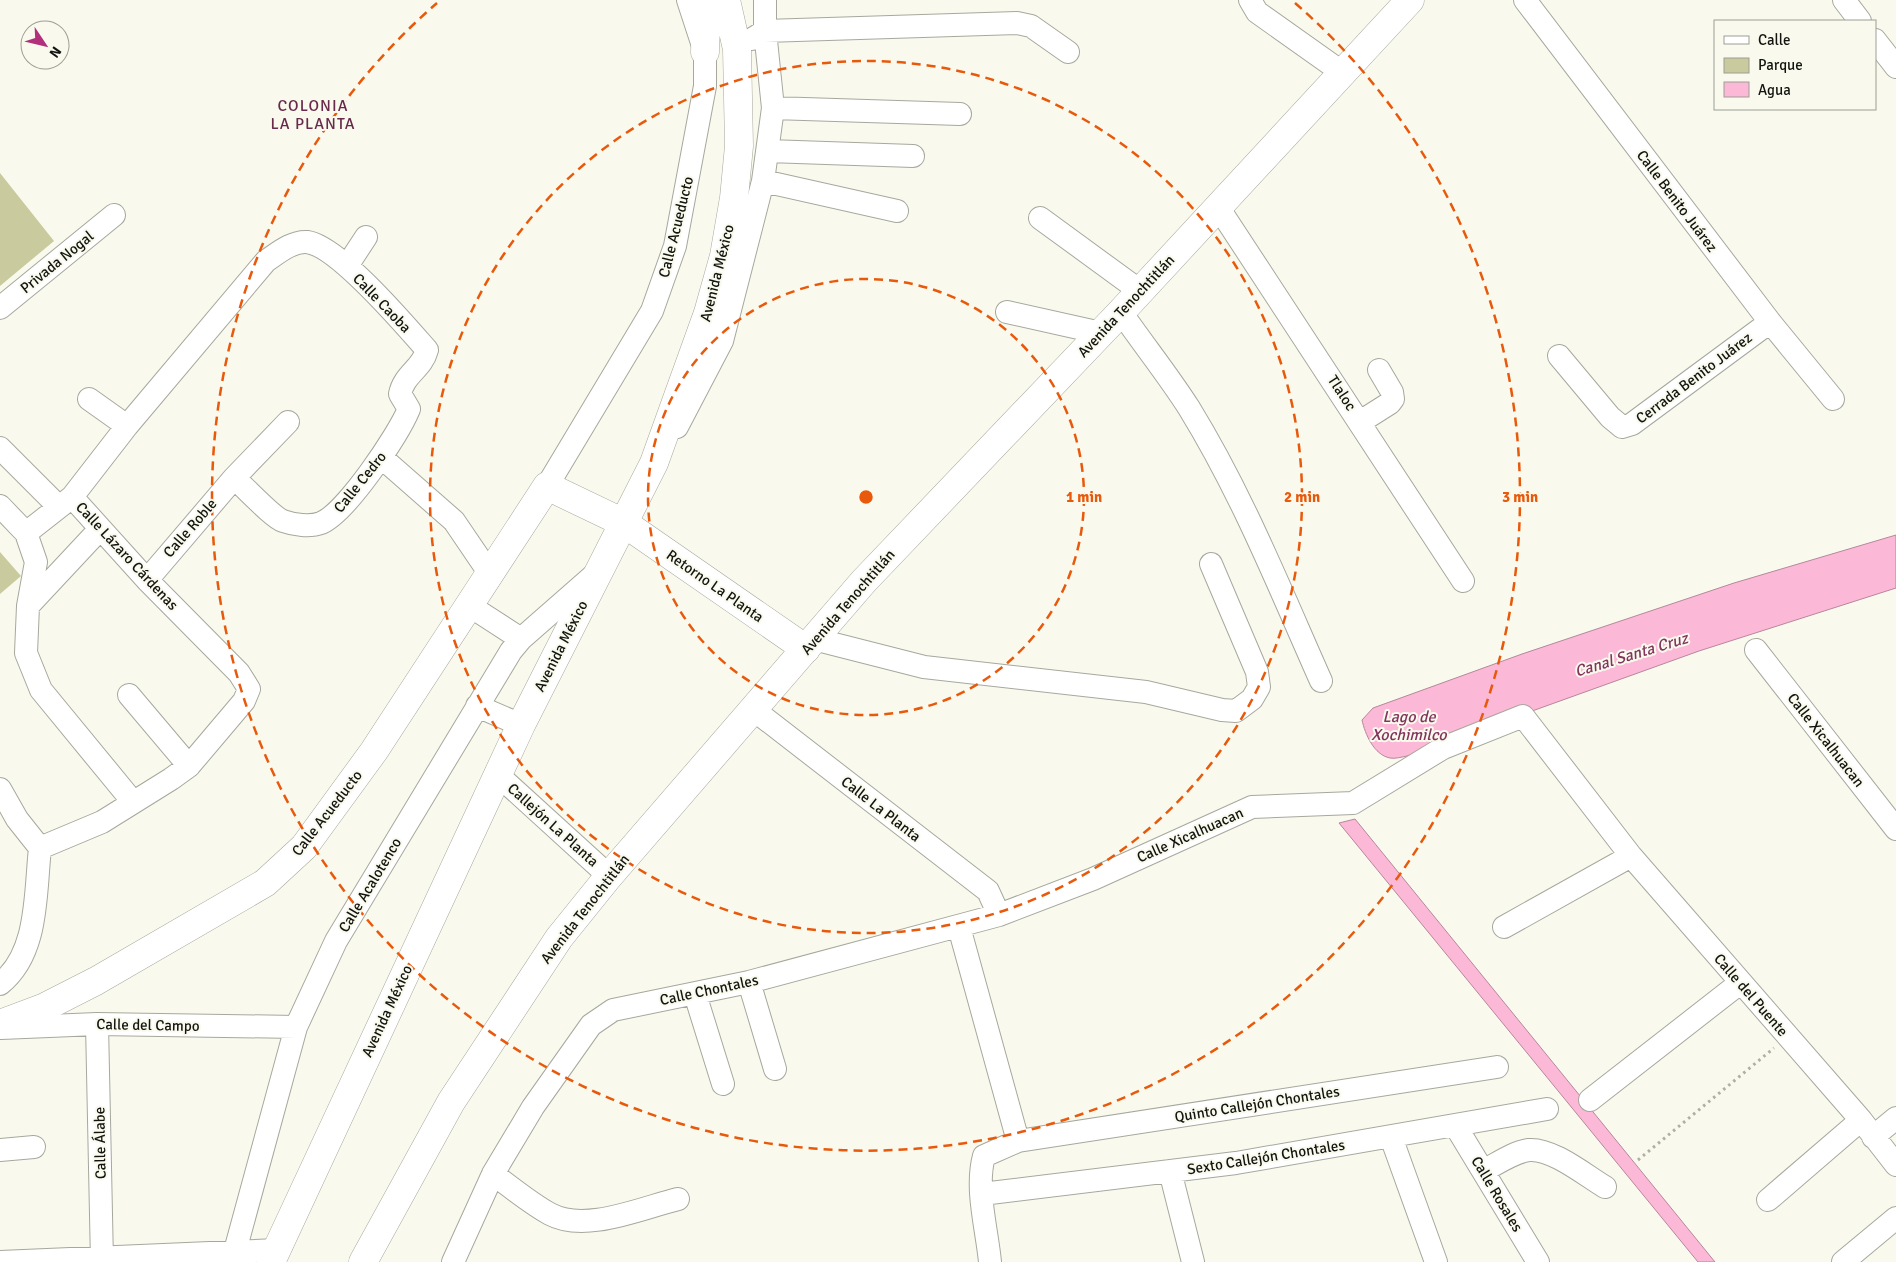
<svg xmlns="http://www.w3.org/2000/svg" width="1896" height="1262" font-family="Signika,sans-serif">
<rect width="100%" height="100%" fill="#f9faed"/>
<path fill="#c9cb9e" d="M 0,173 L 54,241 L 0,286 Z
M 0,552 L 21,576 L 0,594 Z"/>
<path fill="#fcb8d7" stroke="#b6879b" d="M 1896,535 L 1896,588 L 1699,651 L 1407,756 C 1402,757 1395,759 1390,758 C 1374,755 1365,734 1362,720 L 1373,708 L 1522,654 L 1734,583 Z
M 1355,819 L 1715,1262 L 1698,1262 L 1339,823 Z"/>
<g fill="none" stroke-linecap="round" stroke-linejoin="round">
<defs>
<path id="minor" d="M 1250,0 L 1257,12 L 1343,73
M 1525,0 L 1770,322 L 1833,399
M 1844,0 L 1860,21
M 752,39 L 765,31 L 1017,23 L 1031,26 L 1068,52
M 1875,40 L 1896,67
M 773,108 L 960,114
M 768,151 L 913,156
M 763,181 L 897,211
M 1218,207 L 1463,581
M 1040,218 L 1140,291
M 347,266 L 366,237
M 0,308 L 114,215
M 1007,312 L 1101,333
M 1121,312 C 1143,344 1168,375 1189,408 C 1242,494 1280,589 1321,681
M 1559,356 L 1610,417 L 1622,427 L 1632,424 L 1770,322
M 89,399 L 127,426
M 1360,422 L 1390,403 L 1393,399 L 1392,392 L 1379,370
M 677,427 L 722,341 L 763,181 L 773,108 L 765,31 L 765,0
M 0,448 L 59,507
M 381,457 L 454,521 L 490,574
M 547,486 L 652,311 L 675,246 L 705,86 L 705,52 L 688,0
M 0,506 L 26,533 L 72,497 L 127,426 L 266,261 C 278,253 292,241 307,242 C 338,246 405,325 427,350 C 422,369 404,374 400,394 L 409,409 C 398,435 346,513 321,523 C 310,527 294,525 283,521 C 272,517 245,487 234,478
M 26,533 L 36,562 L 28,606 L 26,653 L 41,690 L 133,802
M 147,580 L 234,478 L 288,422
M 28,606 L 100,529
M 470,606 L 521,639
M 814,639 L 924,667 L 1146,692 L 1222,710 L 1236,711 L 1252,699 L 1259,687 L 1257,672 L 1211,564
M 1756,650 L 1896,829
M 129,695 L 189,766
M 477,706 L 521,725
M 754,710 L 988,891 L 999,915
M 498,775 L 609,876
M 0,789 L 17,819 L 40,848
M 959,927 L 1018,1141
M 1504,927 L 1631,856
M 749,982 L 775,1069
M 0,984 C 39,953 35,893 40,848 L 102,822 L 171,779 L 189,766 L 244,701 L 249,689 L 239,673 L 147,580 L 72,497
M 695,994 L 723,1084
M 97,1024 L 102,1262
M 1,1028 L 97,1024 L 296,1027
M 1590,1100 L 1740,983
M 1455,1125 L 1538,1262
M 1391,1137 L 1436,1262
M 1873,1137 L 1896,1118
M 0,1150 L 34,1147
M 1170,1171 L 1193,1262
M 1483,1171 C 1497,1164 1513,1152 1529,1150 C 1552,1148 1585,1175 1605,1187
M 493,1174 C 511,1187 530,1203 550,1214 C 585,1233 641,1208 678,1199
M 982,1194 L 1236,1163 L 1547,1109
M 1768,1200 L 1861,1120
M 235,1251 L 296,1027 L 336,941 L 511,651 L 521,639 L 594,575
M 0,1262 L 277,1250
M 453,1262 L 493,1174 L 533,1107 L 591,1025 L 613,1010 L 749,982 L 999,915 L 1093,879 L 1252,807 L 1353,803 L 1443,748 L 1523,716 L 1631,856 L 1861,1120 L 1896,1165
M 990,1262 C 987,1229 975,1189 984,1156 L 1018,1141 L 1497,1067
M 1843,1262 L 1896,1218"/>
<path id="tertiary" d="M 0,1024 L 45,1007 L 96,981 L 265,883 L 304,847 L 374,751 L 547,486 L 624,523 L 806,649"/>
<path id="secondary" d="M 705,52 L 707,0
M 271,1262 L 521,725 L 654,463 L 708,313 L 724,256 L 734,198 L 739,146 L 737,49 L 726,0
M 363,1262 L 451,1102 L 559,938 L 609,876 L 864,581 L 1121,312 L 1410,0"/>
</defs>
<use href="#minor" stroke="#a7a89d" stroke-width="24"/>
<use href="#tertiary" stroke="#a7a89d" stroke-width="29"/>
<use href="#secondary" stroke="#a7a89d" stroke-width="29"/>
<path stroke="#aeafa5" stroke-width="3" stroke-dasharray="2.5 4" stroke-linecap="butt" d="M 1638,1160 L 1774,1048"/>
<use href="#minor" stroke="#fff" stroke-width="22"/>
<use href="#tertiary" stroke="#fff" stroke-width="28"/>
<use href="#secondary" stroke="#fff" stroke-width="28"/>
</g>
<g fill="none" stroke="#e8590c" stroke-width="2.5" stroke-dasharray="9 6">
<circle cx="866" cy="497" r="218"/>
<circle cx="866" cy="497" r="436"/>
<path d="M1295 3A654 654 0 1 1 437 3"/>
</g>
<g text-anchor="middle" stroke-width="4" stroke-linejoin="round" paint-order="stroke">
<g font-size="15" fill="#131410" stroke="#f9faed">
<text transform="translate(1677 201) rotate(53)" y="5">Calle Benito Juárez</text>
<text transform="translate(676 227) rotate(-76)" y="5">Calle Acueducto</text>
<text transform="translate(57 262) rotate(-39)" y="5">Privada Nogal</text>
<text transform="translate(717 273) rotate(-76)" y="5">Avenida México</text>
<text transform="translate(382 303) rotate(46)" y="5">Calle Caoba</text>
<text transform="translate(1126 306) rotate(-47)" y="5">Avenida Tenochtitlán</text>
<text transform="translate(1694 378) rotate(-37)" y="5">Cerrada Benito Juárez</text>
<text transform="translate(1342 393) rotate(57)" y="5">Tlaloc</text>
<text transform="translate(360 482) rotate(-51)" y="5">Calle Cedro</text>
<text transform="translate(190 528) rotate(-49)" y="5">Calle Roble</text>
<text transform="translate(127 556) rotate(47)" y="5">Calle Lázaro Cárdenas</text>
<text transform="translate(715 586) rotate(35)" y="5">Retorno La Planta</text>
<text transform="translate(848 602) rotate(-49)" y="5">Avenida Tenochtitlán</text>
<text transform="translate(561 646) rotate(-63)" y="5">Avenida México</text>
<text transform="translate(1826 740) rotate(52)" y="5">Calle Xicalhuacan</text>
<text transform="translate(881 809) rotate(38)" y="5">Calle La Planta</text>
<text transform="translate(327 813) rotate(-52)" y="5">Calle Acueducto</text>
<text transform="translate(553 825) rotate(42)" y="5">Callejón La Planta</text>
<text transform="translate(1190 835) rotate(-24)" y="5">Calle Xicalhuacan</text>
<text transform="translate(370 885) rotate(-59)" y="5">Calle Acalotenco</text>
<text transform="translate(585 909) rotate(-52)" y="5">Avenida Tenochtitlán</text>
<text transform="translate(709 990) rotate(-12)" y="5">Calle Chontales</text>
<text transform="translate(1751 995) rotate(49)" y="5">Calle del Puente</text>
<text transform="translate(387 1011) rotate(-65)" y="5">Avenida México</text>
<text transform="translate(148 1025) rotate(1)" y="5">Calle del Campo</text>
<text transform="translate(1257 1104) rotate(-9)" y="5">Quinto Callejón Chontales</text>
<text transform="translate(100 1143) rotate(-91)" y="5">Calle Álabe</text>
<text transform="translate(1266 1157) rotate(-9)" y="5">Sexto Callejón Chontales</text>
<text transform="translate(1497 1194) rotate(59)" y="5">Calle Rosales</text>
</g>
<g font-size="16" letter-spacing="1" fill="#69294b" stroke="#f9faed">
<text x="313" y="111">COLONIA<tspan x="313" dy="18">LA PLANTA</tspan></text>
</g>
<g font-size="16" font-style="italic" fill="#82345d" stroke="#f9faed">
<text transform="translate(1631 654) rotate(-17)" y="6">Canal Santa Cruz</text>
<text x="1409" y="722">Lago de<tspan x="1409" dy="18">Xochimilco</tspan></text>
</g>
</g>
<circle cx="866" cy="497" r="8" fill="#e8590c" stroke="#f9faed" stroke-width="2.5"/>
<g font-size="15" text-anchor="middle" font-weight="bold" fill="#e8590c" stroke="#f9faed" stroke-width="4" stroke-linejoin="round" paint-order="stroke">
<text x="1084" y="502">1 min</text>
<text x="1302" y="502">2 min</text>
<text x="1520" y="502">3 min</text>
</g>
<rect x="1714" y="20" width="162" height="90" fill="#f9faed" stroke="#9d9e95"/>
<rect x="1724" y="36" width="25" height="8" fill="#ffffff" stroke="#9d9e95"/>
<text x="1758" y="45" font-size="15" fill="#131410">Calle</text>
<rect x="1724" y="58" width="25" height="15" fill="#c9cb9e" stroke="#9d9e95"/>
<text x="1758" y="70" font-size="15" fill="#131410">Parque</text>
<rect x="1724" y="82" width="25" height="15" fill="#fcb8d7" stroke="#9d9e95"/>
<text x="1758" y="95" font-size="15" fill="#131410">Agua</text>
<g transform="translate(45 45) rotate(125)"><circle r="24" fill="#f9faed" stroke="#9d9e95"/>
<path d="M0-4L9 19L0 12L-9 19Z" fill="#b2307b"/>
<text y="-8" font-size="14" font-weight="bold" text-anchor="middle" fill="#131410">N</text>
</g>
</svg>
